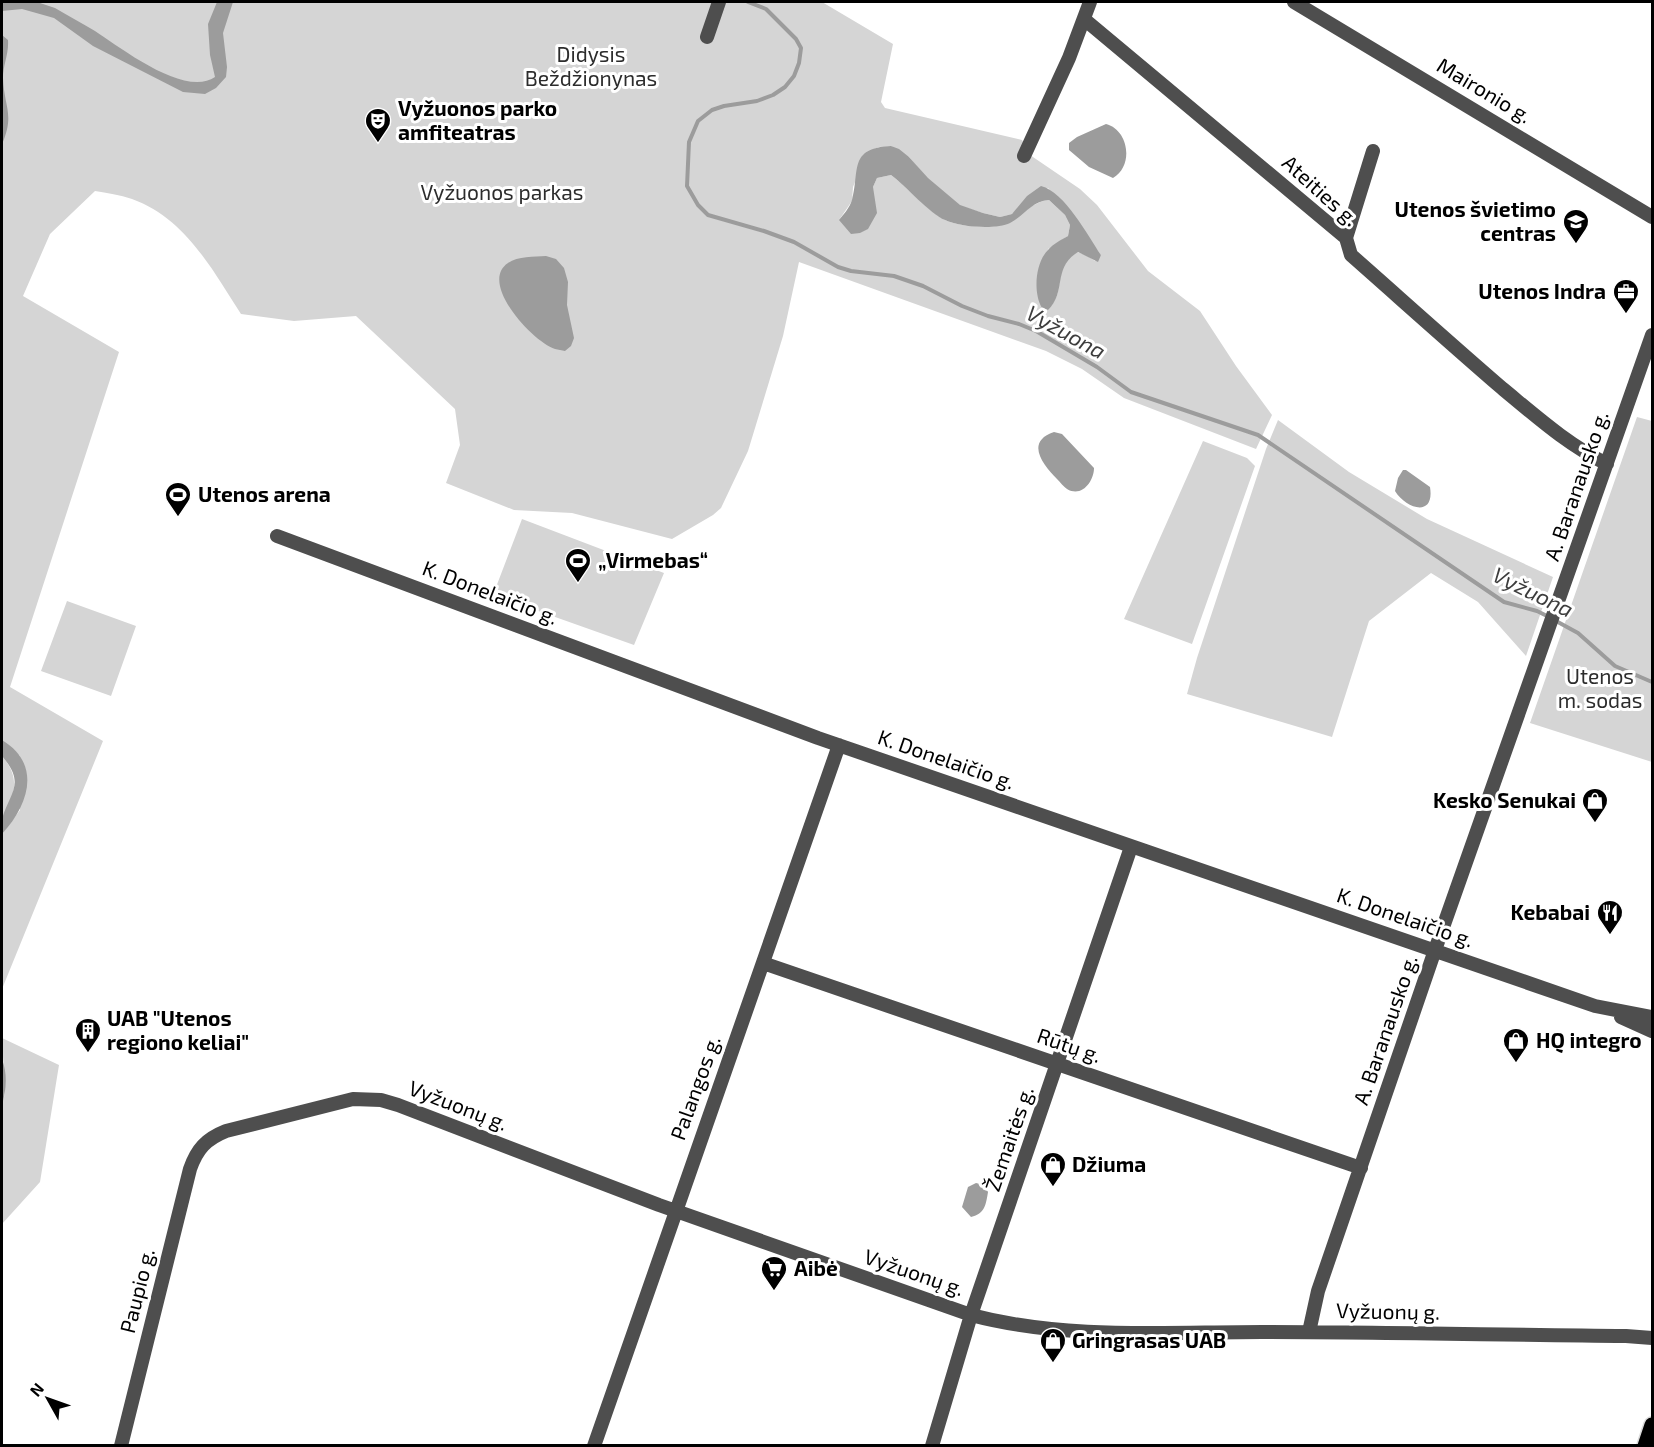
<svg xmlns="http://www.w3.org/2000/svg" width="1654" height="1447" font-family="'Exo 2',sans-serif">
<rect width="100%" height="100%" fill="#fff"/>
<path fill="#d5d5d5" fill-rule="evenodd" d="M 2,2 L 822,2 L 893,44 L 881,102 L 885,108 L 1022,140 L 1030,155 L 1080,189 L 1097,205 L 1148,271 L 1200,311 L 1236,366 L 1272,415 L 1256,449 L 1124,398 L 1082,369 L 1046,351 L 799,262 L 783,336 L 748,451 L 721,508 L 713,515 L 672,539 L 572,513 L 514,510 L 446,483 L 460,445 L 455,409 L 356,316 L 294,321 L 241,314 C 212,269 185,218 132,199 C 120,195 107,193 95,191 L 50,234 L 23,296 L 119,352 L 10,687 L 103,741 L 2,989 L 2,834 L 20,810 L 20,756 L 2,740 ZM 891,146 L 909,157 L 927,178 L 960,206 L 983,213 L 1000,217 L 1012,214 L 1048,188 L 1101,255 L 1095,261 L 1086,255 L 1077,252 C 1050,269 1068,293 1047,310 L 1042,308 L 1048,249 L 1068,236 L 1070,225 L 1065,215 L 1049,200 C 1030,202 1020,219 1001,225 C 989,229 957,226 945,220 C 931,213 906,186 891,175 L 877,178 L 873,187 L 839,220 L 852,201 L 853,187 L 867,152 L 879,147 Z
M 1637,417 L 1652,421 L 1652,762 L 1530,723 Z
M 1278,420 L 1349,472 L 1427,519 L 1553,577 L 1526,656 L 1478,602 L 1431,573 L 1369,621 L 1332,737 L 1187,694 L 1197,658 L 1266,449 Z
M 1203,441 L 1247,458 L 1255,466 L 1192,644 L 1124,619 Z
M 522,519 L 664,573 L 634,645 L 493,595 Z
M 67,601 L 136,626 L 111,696 L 41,671 Z
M 2,756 C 21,778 15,796 2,819 Z
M 2,1038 L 59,1065 L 40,1182 L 2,1224 L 2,1106 L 5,1093 Z"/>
<path fill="#9c9c9c" d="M 2,2 L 37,2 L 55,8 C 68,16 82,23 95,31 C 121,48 185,98 215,77 L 210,55 L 208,24 L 217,2 L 233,2 L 223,33 L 227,67 L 226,77 L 216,88 L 205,94 L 183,92 L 93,46 L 54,18 L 22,9 L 2,11 Z
M 2,35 L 8,40 C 9,54 3,65 3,78 C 4,107 15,114 2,144 Z
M 1106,124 C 1129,130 1134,166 1113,178 L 1089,167 L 1069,150 L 1069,143 L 1077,137 Z
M 891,146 L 899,149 L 909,157 L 928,178 L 960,205 L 983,213 L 1000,217 L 1012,214 L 1027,196 L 1041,186 C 1065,192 1088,236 1101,255 L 1098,262 L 1078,252 C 1052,268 1067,292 1048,310 L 1042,308 C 1033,293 1035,263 1048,250 C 1053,244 1061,240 1068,236 L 1070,225 L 1065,215 L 1049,200 C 1032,201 1025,215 1010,223 C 996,230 959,227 945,220 C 930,214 906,186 891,175 L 877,178 L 873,187 L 877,213 L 868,229 L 860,233 L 851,234 L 839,220 C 844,214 850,207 852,200 C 860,171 848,148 891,146 Z
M 546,256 L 556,259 L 564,268 L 568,282 L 567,305 L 574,338 L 571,346 L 565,351 C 562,350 558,350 555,349 C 533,342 478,283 508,263 C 518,256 534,257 546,256 Z
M 1054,432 L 1062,434 L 1094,468 C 1094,481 1082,498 1067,489 C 1064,487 1060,482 1057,479 C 1044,466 1024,442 1054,432 Z
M 1403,470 L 1406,470 L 1430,487 C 1435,518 1406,509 1395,491 L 1398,478 Z
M 2,740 C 42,764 29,805 2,834 C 2,829 1,823 2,819 C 10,792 26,784 2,756 Z
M 2,1059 C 8,1075 6,1090 2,1106 Z
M 976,1183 L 984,1185 L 988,1192 C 986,1204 985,1214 971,1217 L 962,1207 L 968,1187 Z"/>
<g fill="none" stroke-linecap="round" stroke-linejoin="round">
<path stroke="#9c9c9c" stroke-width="4" d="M 748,2 L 766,9 L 796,39 L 801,48 L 799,63 L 794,76 L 785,87 L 773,95 L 757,101 L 724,106 L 712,110 L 698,121 L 689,142 L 687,186 L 698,205 L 708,215 L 764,231 L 794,242 L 838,267 L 851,271 L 894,276 L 923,286 L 962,306 L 988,316 L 1019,324 L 1036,331 L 1097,367 L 1131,392 L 1258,435 L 1504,602 L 1537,611 L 1549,617
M 1556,621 L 1578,633 L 1615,666 L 1652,682"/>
<defs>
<path id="major" d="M 1645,1446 L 1652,1425"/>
</defs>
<use href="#major" stroke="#dbdbdb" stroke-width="18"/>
<path stroke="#4e4e4e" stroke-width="14" d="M 1294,2 L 1652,217
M 1084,19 L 1346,238 L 1351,255 C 1402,300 1452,345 1503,389 C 1537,417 1568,445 1607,464
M 707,37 L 719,2
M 1024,156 L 1069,58 L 1090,2
M 1346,238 L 1373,151
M 277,536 L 818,738 L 1595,1006 L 1652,1017
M 763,963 L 1361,1168
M 1621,1017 L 1652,1031
M 1309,1332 L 1318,1291 L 1435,950 L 1652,335
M 121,1446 L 190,1169 C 197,1149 206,1139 226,1131 L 353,1099 L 381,1100 L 398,1105 L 659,1205 L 971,1315 C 1066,1340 1165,1332 1262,1332 C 1383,1332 1505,1335 1626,1336 L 1652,1338
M 594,1446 L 839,745
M 932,1446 L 971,1315 L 1131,847"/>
<use href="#major" stroke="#000" stroke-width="15"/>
</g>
<defs>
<symbol id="theatre-pin" viewBox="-11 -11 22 30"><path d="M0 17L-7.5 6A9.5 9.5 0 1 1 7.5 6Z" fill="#000" stroke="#fff"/><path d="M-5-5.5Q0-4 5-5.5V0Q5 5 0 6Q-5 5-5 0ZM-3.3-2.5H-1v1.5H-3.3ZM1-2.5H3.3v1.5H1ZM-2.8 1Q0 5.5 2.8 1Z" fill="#fff"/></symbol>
<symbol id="school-pin" viewBox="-11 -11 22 30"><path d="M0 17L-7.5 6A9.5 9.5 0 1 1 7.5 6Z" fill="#000" stroke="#fff"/><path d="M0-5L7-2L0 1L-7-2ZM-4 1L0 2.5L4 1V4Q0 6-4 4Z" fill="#fff"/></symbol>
<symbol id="office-pin" viewBox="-11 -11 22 30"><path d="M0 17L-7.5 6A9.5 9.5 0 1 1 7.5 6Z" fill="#000" stroke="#fff"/><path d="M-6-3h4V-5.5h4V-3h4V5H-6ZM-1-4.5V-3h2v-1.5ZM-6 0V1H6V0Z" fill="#fff"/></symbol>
<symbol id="stadium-pin" viewBox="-11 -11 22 30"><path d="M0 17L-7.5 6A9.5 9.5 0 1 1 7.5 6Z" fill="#000" stroke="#fff"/><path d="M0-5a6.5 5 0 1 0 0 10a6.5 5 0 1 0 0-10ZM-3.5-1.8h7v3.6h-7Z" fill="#fff"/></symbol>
<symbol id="shop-pin" viewBox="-11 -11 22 30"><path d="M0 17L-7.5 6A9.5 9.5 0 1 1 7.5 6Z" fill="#000" stroke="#fff"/><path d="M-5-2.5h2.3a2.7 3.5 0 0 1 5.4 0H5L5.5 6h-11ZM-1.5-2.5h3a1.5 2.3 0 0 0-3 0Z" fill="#fff"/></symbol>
<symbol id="restaurant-pin" viewBox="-11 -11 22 30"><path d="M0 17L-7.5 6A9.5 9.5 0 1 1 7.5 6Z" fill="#000" stroke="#fff"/><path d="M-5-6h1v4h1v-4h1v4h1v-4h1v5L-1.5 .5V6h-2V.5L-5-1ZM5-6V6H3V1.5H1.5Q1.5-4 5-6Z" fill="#fff"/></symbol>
<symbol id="building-pin" viewBox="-11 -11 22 30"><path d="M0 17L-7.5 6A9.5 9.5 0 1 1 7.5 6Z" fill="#000" stroke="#fff"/><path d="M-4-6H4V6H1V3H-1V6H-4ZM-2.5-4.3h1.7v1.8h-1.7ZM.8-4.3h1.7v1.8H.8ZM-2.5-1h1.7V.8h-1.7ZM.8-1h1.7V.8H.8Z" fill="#fff"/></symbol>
<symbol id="supermarket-pin" viewBox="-11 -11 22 30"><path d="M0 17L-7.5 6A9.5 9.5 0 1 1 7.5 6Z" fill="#000" stroke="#fff"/><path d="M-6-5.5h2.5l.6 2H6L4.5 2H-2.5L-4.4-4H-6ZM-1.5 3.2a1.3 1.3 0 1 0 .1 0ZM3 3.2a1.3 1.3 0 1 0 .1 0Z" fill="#fff"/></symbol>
</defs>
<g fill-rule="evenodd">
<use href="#theatre-pin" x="363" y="106" width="30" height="40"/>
<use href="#school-pin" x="1561" y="207" width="30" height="40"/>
<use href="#office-pin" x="1611" y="277" width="30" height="40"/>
<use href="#stadium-pin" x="163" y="480" width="30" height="40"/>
<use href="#stadium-pin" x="563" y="546" width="30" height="40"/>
<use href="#shop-pin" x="1580" y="786" width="30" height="40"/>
<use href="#restaurant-pin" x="1595" y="898" width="30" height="40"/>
<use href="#building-pin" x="73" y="1016" width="30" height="40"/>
<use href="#shop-pin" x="1501" y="1026" width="30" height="40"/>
<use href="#shop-pin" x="1038" y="1150" width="30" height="40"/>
<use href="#supermarket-pin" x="759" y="1254" width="30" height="40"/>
<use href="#shop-pin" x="1038" y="1326" width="30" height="40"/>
</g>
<g text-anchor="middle" stroke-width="6" stroke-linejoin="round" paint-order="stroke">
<g font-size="21" fill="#2c2c2c" stroke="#fff">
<text x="591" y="62">Didysis<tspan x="591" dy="24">Beždžionynas</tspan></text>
<text x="502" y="200">Vyžuonos parkas</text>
<text x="1600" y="684">Utenos<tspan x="1600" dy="24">m. sodas</tspan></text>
</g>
<g font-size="21" fill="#000" stroke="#fff">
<text transform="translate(1484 91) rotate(31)" y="7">Maironio g.</text>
<text transform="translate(1320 191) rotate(42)" y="7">Ateities g.</text>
<text transform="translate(1577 486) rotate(-71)" y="7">A. Baranausko g.</text>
<text transform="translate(490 593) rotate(21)" y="7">K. Donelaičio g.</text>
<text transform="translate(946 760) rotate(19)" y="7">K. Donelaičio g.</text>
<text transform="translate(1405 918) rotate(19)" y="7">K. Donelaičio g.</text>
<text transform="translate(1386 1030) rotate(-71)" y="7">A. Baranausko g.</text>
<text transform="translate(1069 1046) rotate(19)" y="7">Rūtų g.</text>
<text transform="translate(696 1088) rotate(-70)" y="7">Palangos g.</text>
<text transform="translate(458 1106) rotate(21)" y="7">Vyžuonų g.</text>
<text transform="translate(1010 1139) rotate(-71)" y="7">Žemaitės g.</text>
<text transform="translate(914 1273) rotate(19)" y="7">Vyžuonų g.</text>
<text transform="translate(138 1291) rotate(-76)" y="7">Paupio g.</text>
<text transform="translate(1388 1312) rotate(1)" y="7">Vyžuonų g.</text>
</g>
<g font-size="21" font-weight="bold" fill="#000" stroke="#fff" text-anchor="start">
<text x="398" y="116">Vyžuonos parko<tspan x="398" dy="24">amfiteatras</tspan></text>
<text x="1556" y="217" text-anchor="end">Utenos švietimo<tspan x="1556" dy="24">centras</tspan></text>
<text x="1606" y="299" text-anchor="end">Utenos Indra</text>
<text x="198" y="502">Utenos arena</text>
<text x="598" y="568">„Virmebas“</text>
<text x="1576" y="808" text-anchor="end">Kesko Senukai</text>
<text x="1590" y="920" text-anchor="end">Kebabai</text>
<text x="107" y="1026">UAB "Utenos<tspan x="107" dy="24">regiono keliai"</tspan></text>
<text x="1536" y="1048">HQ integro</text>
<text x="1072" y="1172">Džiuma</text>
<text x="794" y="1276">Aibė</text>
<text x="1072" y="1348">Gringrasas UAB</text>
</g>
<g font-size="22" font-style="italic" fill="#3d3d3d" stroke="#fff">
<text transform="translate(1066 332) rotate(29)" y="8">Vyžuona</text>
<text transform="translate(1533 592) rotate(26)" y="8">Vyžuona</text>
</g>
</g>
<rect width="1654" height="1447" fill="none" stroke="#000000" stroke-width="6"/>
<g transform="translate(48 1399) rotate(310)" stroke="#ffffff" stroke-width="4.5" paint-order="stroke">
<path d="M0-4.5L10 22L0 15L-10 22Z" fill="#000000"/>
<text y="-9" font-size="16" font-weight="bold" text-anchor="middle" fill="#000000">N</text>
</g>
</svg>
